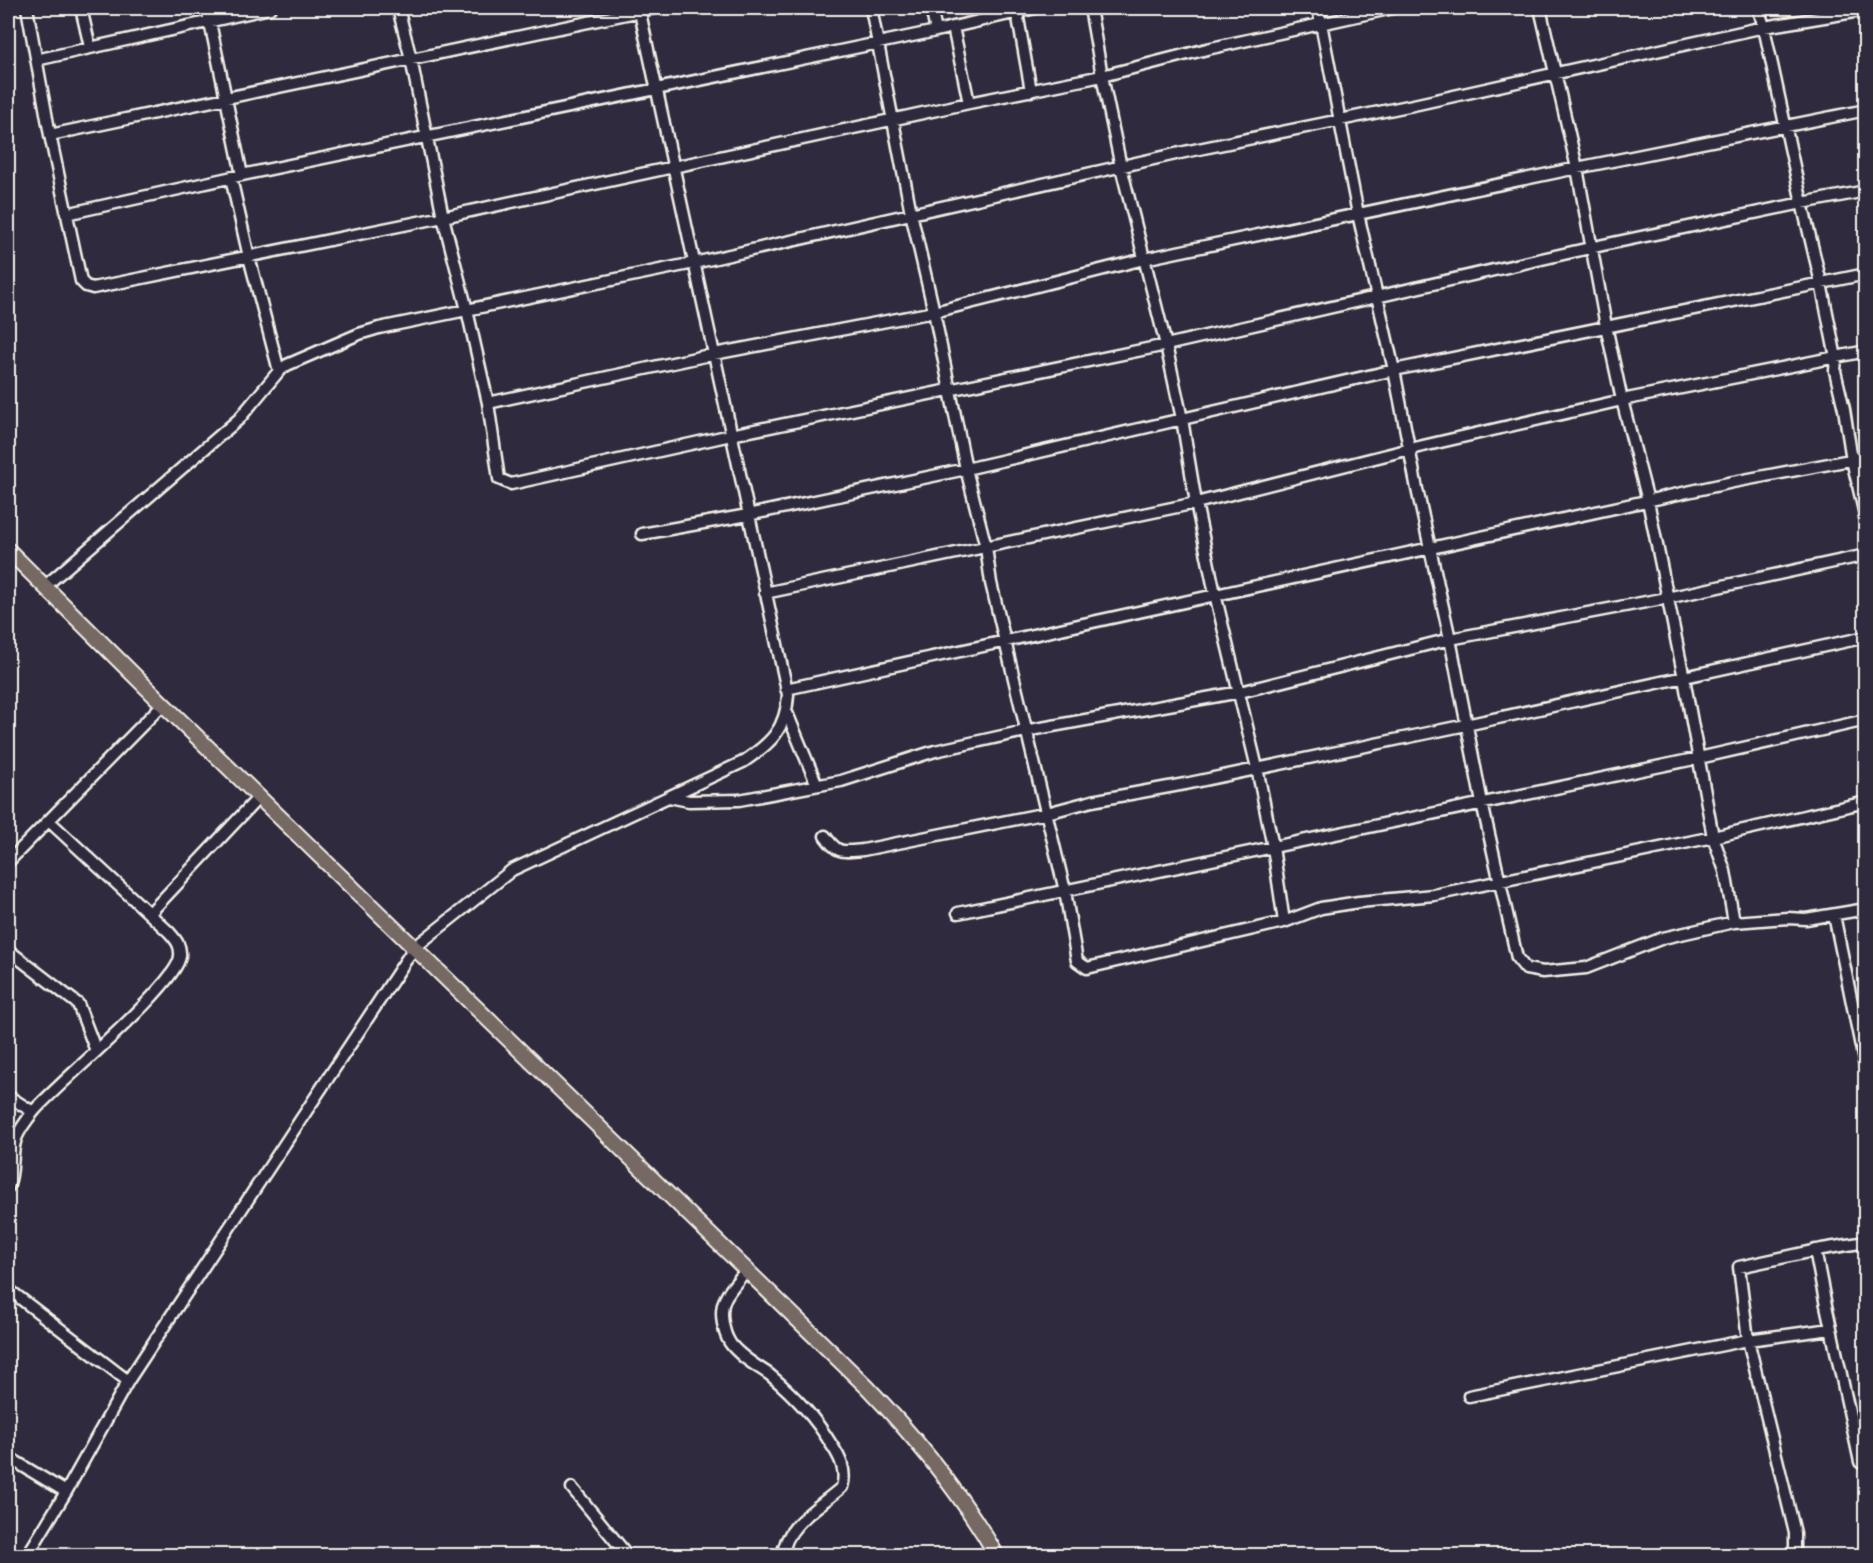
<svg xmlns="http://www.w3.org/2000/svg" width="1873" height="1563" font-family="'Comic Neue',sans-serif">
<rect width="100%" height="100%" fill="#2f2a3d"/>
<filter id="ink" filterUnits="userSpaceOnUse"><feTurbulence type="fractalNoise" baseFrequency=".0167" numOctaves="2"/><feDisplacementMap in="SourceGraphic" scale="12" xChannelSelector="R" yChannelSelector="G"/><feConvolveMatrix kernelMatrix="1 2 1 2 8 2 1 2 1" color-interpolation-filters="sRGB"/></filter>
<g filter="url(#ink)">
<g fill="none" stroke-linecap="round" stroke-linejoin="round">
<defs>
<path id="minor" d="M 27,8 L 50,135 L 81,281 L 86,286 L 93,288 L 443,217 L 969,103 L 1102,76 L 1207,49 L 1393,8
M 81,8 L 90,47
M 207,8 L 242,175
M 398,8 L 411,59 L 443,217 L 467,310 L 488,403 L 499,479 L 511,484 L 731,435 L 1166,345 L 1603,245 L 1802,203 L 1866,191
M 871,8 L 911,213 L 934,312 L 966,469 L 986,547 L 991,583 L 1065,891 L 1077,961 L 1087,968 L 1284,922 L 1321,908 L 1359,902 L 1434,895 L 1713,837 L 1866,802
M 931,8 L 936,31
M 1090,8 L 1102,76 L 1121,167 L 1166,345 L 1182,419 L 1196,503 L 1215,594 L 1257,768 L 1273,847 L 1284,922
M 1318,8 L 1358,214 L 1394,370 L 1417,489 L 1450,639 L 1482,803 L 1517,958 L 1526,969 L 1543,972 L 1586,968 L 1663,938 L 1734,922
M 1540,8 L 1577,168 L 1606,326 L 1622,400 L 1648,501 L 1684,678 L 1713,837 L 1725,871 L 1734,922 L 1788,918 L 1806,919 L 1866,909
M 1758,8 L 1763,23 L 1802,203 L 1821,283 L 1836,358 L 1835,371 L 1844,409 L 1852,460 L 1866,519
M 1017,12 L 1031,91
M 953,27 L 969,103
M 36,60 L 270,8
M 50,135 L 655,8
M 231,178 L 249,257 L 279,371
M 66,214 L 242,175 L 936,31 L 1035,8
M 488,403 L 714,354 L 934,312 L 1144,259 L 1577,168 L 1866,110
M 642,534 L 748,515 L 966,469 L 1394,370 L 1866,274
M 44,587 L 239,419 L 279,371 L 287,365 L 359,334 L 379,328 L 694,263 L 1189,151 L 1418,104 L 1764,27 L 1866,10
M 765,593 L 1196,503 L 1410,449 L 1622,400 L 1866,351
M 786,689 L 1733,482 L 1866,457
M 787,713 L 817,785
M 669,797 L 689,801 L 739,800 L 841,781 L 935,751 L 1025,731 L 1240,692 L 1450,639 L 1667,598 L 1866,555
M 825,836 C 838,854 841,852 863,850 L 1047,813 L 1092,801 L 1185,784 L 1466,725 L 1866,637
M 8,862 L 163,704
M 150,913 L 259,797
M 958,913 L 1699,758 L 1866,720
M 1834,915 L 1866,1071
M 8,950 L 78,1004 L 96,1051
M 8,1096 L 33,1112
M 8,1187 C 14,1172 11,1157 15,1142 C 17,1133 28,1118 34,1111 C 58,1083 178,984 180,956 C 181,945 176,940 169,932 L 49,821
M 1815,1250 L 1824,1296 L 1860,1462 L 1866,1465
M 747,1269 C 740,1279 730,1288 725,1299 C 719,1311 723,1332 730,1343 C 739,1356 757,1366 770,1375 C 794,1395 815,1417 831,1444 C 840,1457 847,1471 842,1487 C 821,1506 784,1525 783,1556
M 8,1289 L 128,1381
M 1831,1329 L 1748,1340 L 1739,1267 L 1822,1249 L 1866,1242
M 1469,1396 L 1748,1340 L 1795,1533 L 1795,1556
M 8,1457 L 66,1492
M 572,1488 L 628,1556
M 27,1556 L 66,1492 L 128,1381 L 414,948 L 512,870 L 743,762 C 770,744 786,730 788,695 L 639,8"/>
<path id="major" d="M 8,550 L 163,704 L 867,1387 C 917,1439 961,1493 997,1556"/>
</defs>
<use href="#minor" stroke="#f4f1e8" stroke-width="15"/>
<use href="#major" stroke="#f4f1e8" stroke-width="18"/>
<use href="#minor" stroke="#2f2a3d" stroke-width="10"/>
<use href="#major" stroke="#766964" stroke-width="14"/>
</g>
</g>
<rect width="1873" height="1563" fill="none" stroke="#2f2a3d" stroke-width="30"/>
<rect x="15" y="15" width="1843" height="1533" fill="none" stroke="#f4f1e8" stroke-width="2" filter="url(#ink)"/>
</svg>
